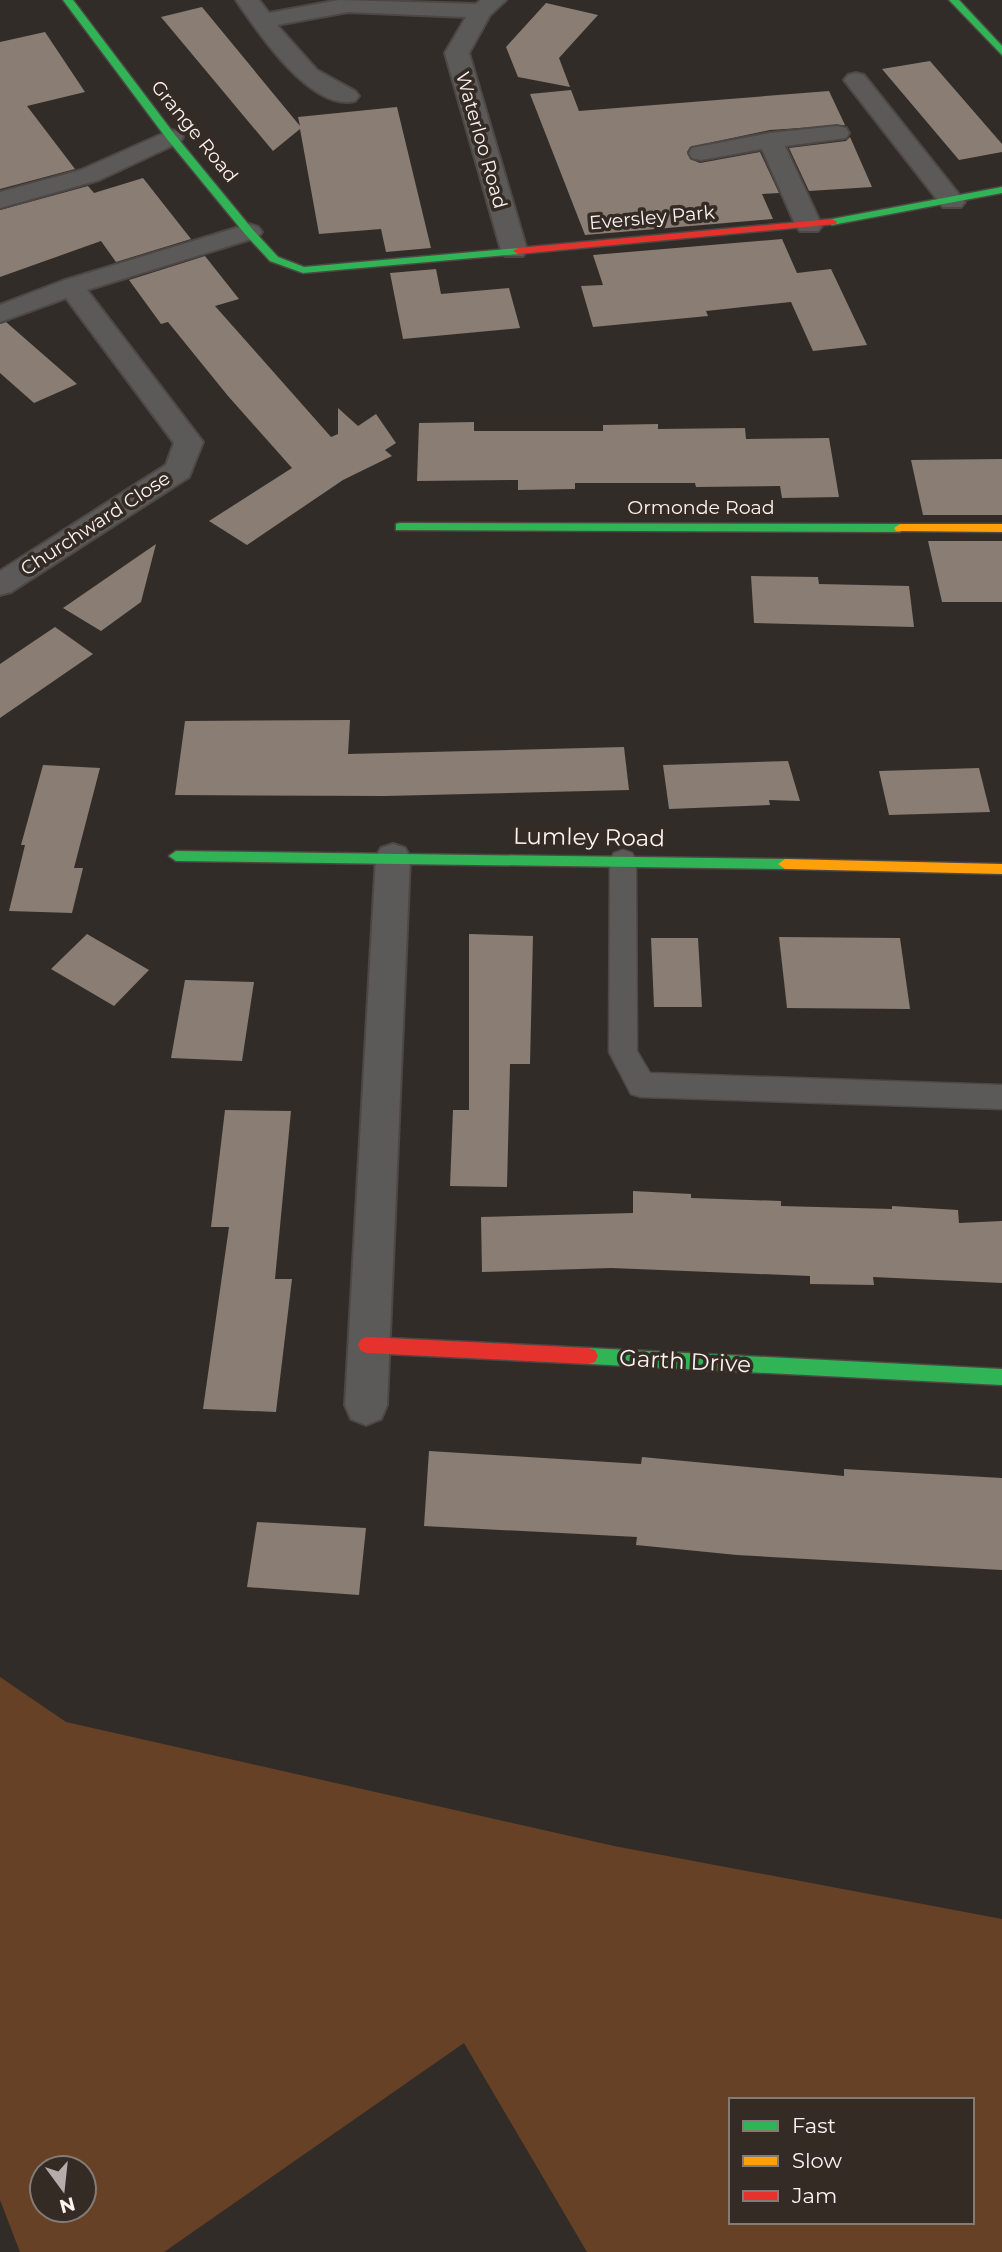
<svg xmlns="http://www.w3.org/2000/svg" width="1002" height="2252" font-family="Montserrat,sans-serif">
<rect width="100%" height="100%" fill="#322c28"/>
<path fill="#674125" fill-rule="evenodd" d="M 0,1677 L 66,1722 L 614,1846 L 1002,1919 L 1002,2252 L 587,2252 L 464,2043 L 164,2252 L 20,2252 L 0,2200 ZM 731,2100 L 972,2100 L 972,2222 L 731,2222 ZM 42,2168 L 84,2168 L 84,2210 L 42,2210 Z"/>
<path fill="#897d74" d="M 546,3 L 598,15 L 559,58 L 570,87 L 518,77 L 506,47 Z
M 202,7 L 300,126 L 298,117 L 397,107 L 431,248 L 386,252 L 381,229 L 319,234 L 300,129 L 273,151 L 161,17 Z
M 45,32 L 85,92 L 27,106 L 75,169 L 0,189 L 0,42 Z
M 930,61 L 1002,144 L 1002,152 L 959,160 L 882,69 Z
M 571,90 L 579,111 L 829,91 L 845,125 L 770,130 L 690,147 L 687,152 L 690,159 L 700,163 L 760,152 L 779,193 L 762,194 L 773,219 L 585,235 L 530,94 Z
M 850,137 L 872,187 L 809,191 L 789,148 L 846,141 Z
M 143,178 L 191,239 L 116,262 L 101,241 L 0,277 L 0,210 L 88,186 L 94,193 Z
M 782,239 L 797,273 L 831,269 L 867,345 L 813,351 L 791,302 L 706,311 L 708,316 L 593,327 L 581,286 L 603,285 L 593,255 Z
M 205,256 L 239,299 L 215,306 L 331,437 L 338,434 L 338,408 L 358,426 L 376,414 L 396,443 L 385,450 L 392,456 L 343,480 L 247,545 L 209,521 L 292,468 L 228,396 L 168,322 L 161,324 L 129,280 Z
M 436,269 L 441,294 L 509,288 L 520,328 L 403,339 L 390,273 Z
M 6,322 L 77,384 L 34,403 L 0,373 L 0,324 Z
M 474,422 L 474,431 L 603,431 L 603,425 L 658,424 L 658,429 L 745,428 L 746,439 L 829,438 L 839,497 L 782,498 L 780,486 L 696,487 L 695,483 L 575,483 L 575,489 L 518,490 L 518,480 L 417,481 L 419,423 Z
M 1002,459 L 1002,515 L 923,515 L 911,460 Z
M 928,541 L 1002,541 L 1002,602 L 942,602 Z
M 156,544 L 141,602 L 101,631 L 63,608 Z
M 751,576 L 818,577 L 819,584 L 909,586 L 914,627 L 754,623 Z
M 55,627 L 93,654 L 0,718 L 0,664 Z
M 350,720 L 348,754 L 624,747 L 629,790 L 385,796 L 175,795 L 185,721 Z
M 788,761 L 800,801 L 769,800 L 770,805 L 669,809 L 663,765 Z
M 43,765 L 100,768 L 74,868 L 83,868 L 72,913 L 9,911 L 25,845 L 21,845 Z
M 979,768 L 990,812 L 889,815 L 879,771 Z
M 87,934 L 149,970 L 114,1006 L 51,969 Z
M 469,934 L 533,936 L 530,1064 L 510,1064 L 507,1187 L 450,1186 L 453,1110 L 469,1110 Z
M 779,937 L 900,938 L 910,1009 L 787,1008 Z
M 651,938 L 698,938 L 702,1007 L 654,1007 Z
M 185,980 L 254,982 L 242,1061 L 171,1058 Z
M 225,1110 L 291,1111 L 275,1279 L 292,1279 L 276,1412 L 203,1409 L 229,1227 L 211,1227 Z
M 633,1191 L 691,1194 L 691,1198 L 781,1201 L 781,1206 L 892,1209 L 892,1206 L 958,1210 L 959,1223 L 1002,1221 L 1002,1283 L 873,1277 L 874,1285 L 810,1284 L 810,1276 L 611,1268 L 482,1272 L 481,1217 L 633,1213 Z
M 429,1451 L 641,1464 L 642,1457 L 844,1476 L 844,1469 L 1002,1478 L 1002,1570 L 737,1555 L 636,1545 L 637,1537 L 424,1526 Z
M 257,1522 L 366,1528 L 359,1595 L 247,1587 Z"/>
<g fill="none" stroke-linecap="round" stroke-linejoin="round">
<defs>
<path id="lane" d="M 623,850 L 632,853 L 636,860 L 637,1051 L 650,1073 L 1002,1085 L 1002,1109 L 641,1097 L 631,1094 L 609,1052 L 610,860 L 614,853 Z"/>
<path id="street" d="M 236,0 L 259,0 L 269,13 L 339,0 L 476,4 L 481,0 L 506,0 L 490,15 L 469,53 L 527,250 L 523,256 L 505,256 L 501,250 L 445,53 L 466,17 L 348,12 L 277,25 L 317,70 L 355,91 L 359,96 L 355,101 C 311,112 257,31 236,0 Z
M 856,73 L 864,75 L 961,197 L 965,202 L 961,207 L 943,207 L 844,80 L 848,75 Z
M 837,126 L 846,128 L 849,133 L 846,138 L 785,146 L 822,226 L 818,231 L 800,231 L 796,226 L 762,149 L 701,160 L 692,158 L 689,153 L 692,148 L 770,133 Z
M 171,130 L 180,132 L 183,137 L 180,142 L 99,180 L 0,208 L 0,192 L 81,170 Z
M 249,224 L 258,227 L 262,232 L 258,237 L 87,290 L 203,442 L 189,477 L 11,592 L 0,595 L 0,571 L 166,465 L 174,443 L 66,298 L 0,322 L 0,305 L 62,281 Z
M 393,844 L 405,848 L 410,857 L 387,1405 L 381,1419 L 366,1425 L 351,1419 L 345,1405 L 376,857 L 381,848 Z"/>
<path id="fast" d="M 63,0 L 73,0 L 175,135 L 253,230 L 278,257 L 304,267 L 518,248 L 523,251 L 518,254 L 303,273 L 270,261 L 245,234 L 167,139 Z
M 949,0 L 959,0 L 1002,46 L 1002,55 Z
M 1002,187 L 1002,193 L 832,225 L 827,222 L 832,219 Z
M 400,523 L 900,524 L 906,528 L 900,532 L 396,530 L 396,524 Z
M 176,851 L 785,859 L 792,864 L 785,869 L 176,861 L 169,856 Z
M 589,1348 L 1002,1369 L 1002,1385 L 589,1364 L 583,1362 L 580,1356 L 583,1350 Z"/>
<path id="slow" d="M 900,524 L 1002,524 L 1002,532 L 896,531 L 894,528 Z
M 785,859 L 1002,864 L 1002,874 L 785,869 L 778,864 Z"/>
<path id="jam" d="M 832,219 L 837,222 L 836,224 L 518,254 L 513,251 L 518,248 Z
M 367,1337 L 589,1348 L 595,1350 L 598,1356 L 595,1362 L 589,1364 L 367,1353 L 361,1351 L 358,1345 L 361,1339 Z"/>
</defs>
<use href="#lane" stroke="#4d4845" stroke-width="3"/>
<use href="#street" stroke="#4d4845" stroke-width="4"/>
<use href="#fast" stroke="#4d4845" stroke-width="3"/>
<use href="#slow" stroke="#4d4845" stroke-width="3"/>
<use href="#jam" stroke="#4d4845" stroke-width="3"/>
<use href="#lane" fill="#5c5a58" fill-rule="evenodd"/>
<use href="#street" fill="#5c5a58" fill-rule="evenodd"/>
<use href="#fast" fill="#30b455" fill-rule="evenodd"/>
<use href="#slow" fill="#ff9f0a" fill-rule="evenodd"/>
<use href="#jam" fill="#e5322d" fill-rule="evenodd"/>
</g>
<g text-anchor="middle" stroke-width="7" stroke-linejoin="round" paint-order="stroke">
<g font-size="19" fill="#faf3ef" stroke="#352b25">
<text transform="translate(195 131) rotate(51)" y="7">Grange Road</text>
<text transform="translate(482 140) rotate(74)" y="7">Waterloo Road</text>
<text transform="translate(652 217) rotate(-5)" y="7">Eversley Park</text>
<text x="701" y="514">Ormonde Road</text>
<text transform="translate(95 523) rotate(-33)" y="7">Churchward Close</text>
</g>
<g font-size="23" fill="#faf3ef" stroke="#352b25">
<text transform="translate(589 837) rotate(1)" y="8">Lumley Road</text>
<text transform="translate(685 1361) rotate(3)" y="8">Garth Drive</text>
</g>
</g>
<rect x="729" y="2098" width="245" height="126" fill="#352b25" stroke="#847b76" stroke-width="2"/>
<rect x="743" y="2121" width="35" height="10" fill="#30b455" stroke="#847b76" stroke-width="2"/>
<text x="792" y="2133" font-size="21" fill="#faf3ef">Fast</text>
<rect x="743" y="2156" width="35" height="10" fill="#ff9f0a" stroke="#847b76" stroke-width="2"/>
<text x="792" y="2168" font-size="21" fill="#faf3ef">Slow</text>
<rect x="743" y="2191" width="35" height="10" fill="#e5322d" stroke="#847b76" stroke-width="2"/>
<text x="792" y="2203" font-size="21" fill="#faf3ef">Jam</text>
<g transform="translate(63 2189) rotate(165)"><circle r="33" fill="#352b25" stroke="#847b76" stroke-width="2"/>
<path d="M0-5L12 26L0 18L-12 26Z" fill="#b4ada9"/>
<text y="-10" font-size="19" font-weight="bold" text-anchor="middle" fill="#faf3ef">N</text>
</g>
</svg>
